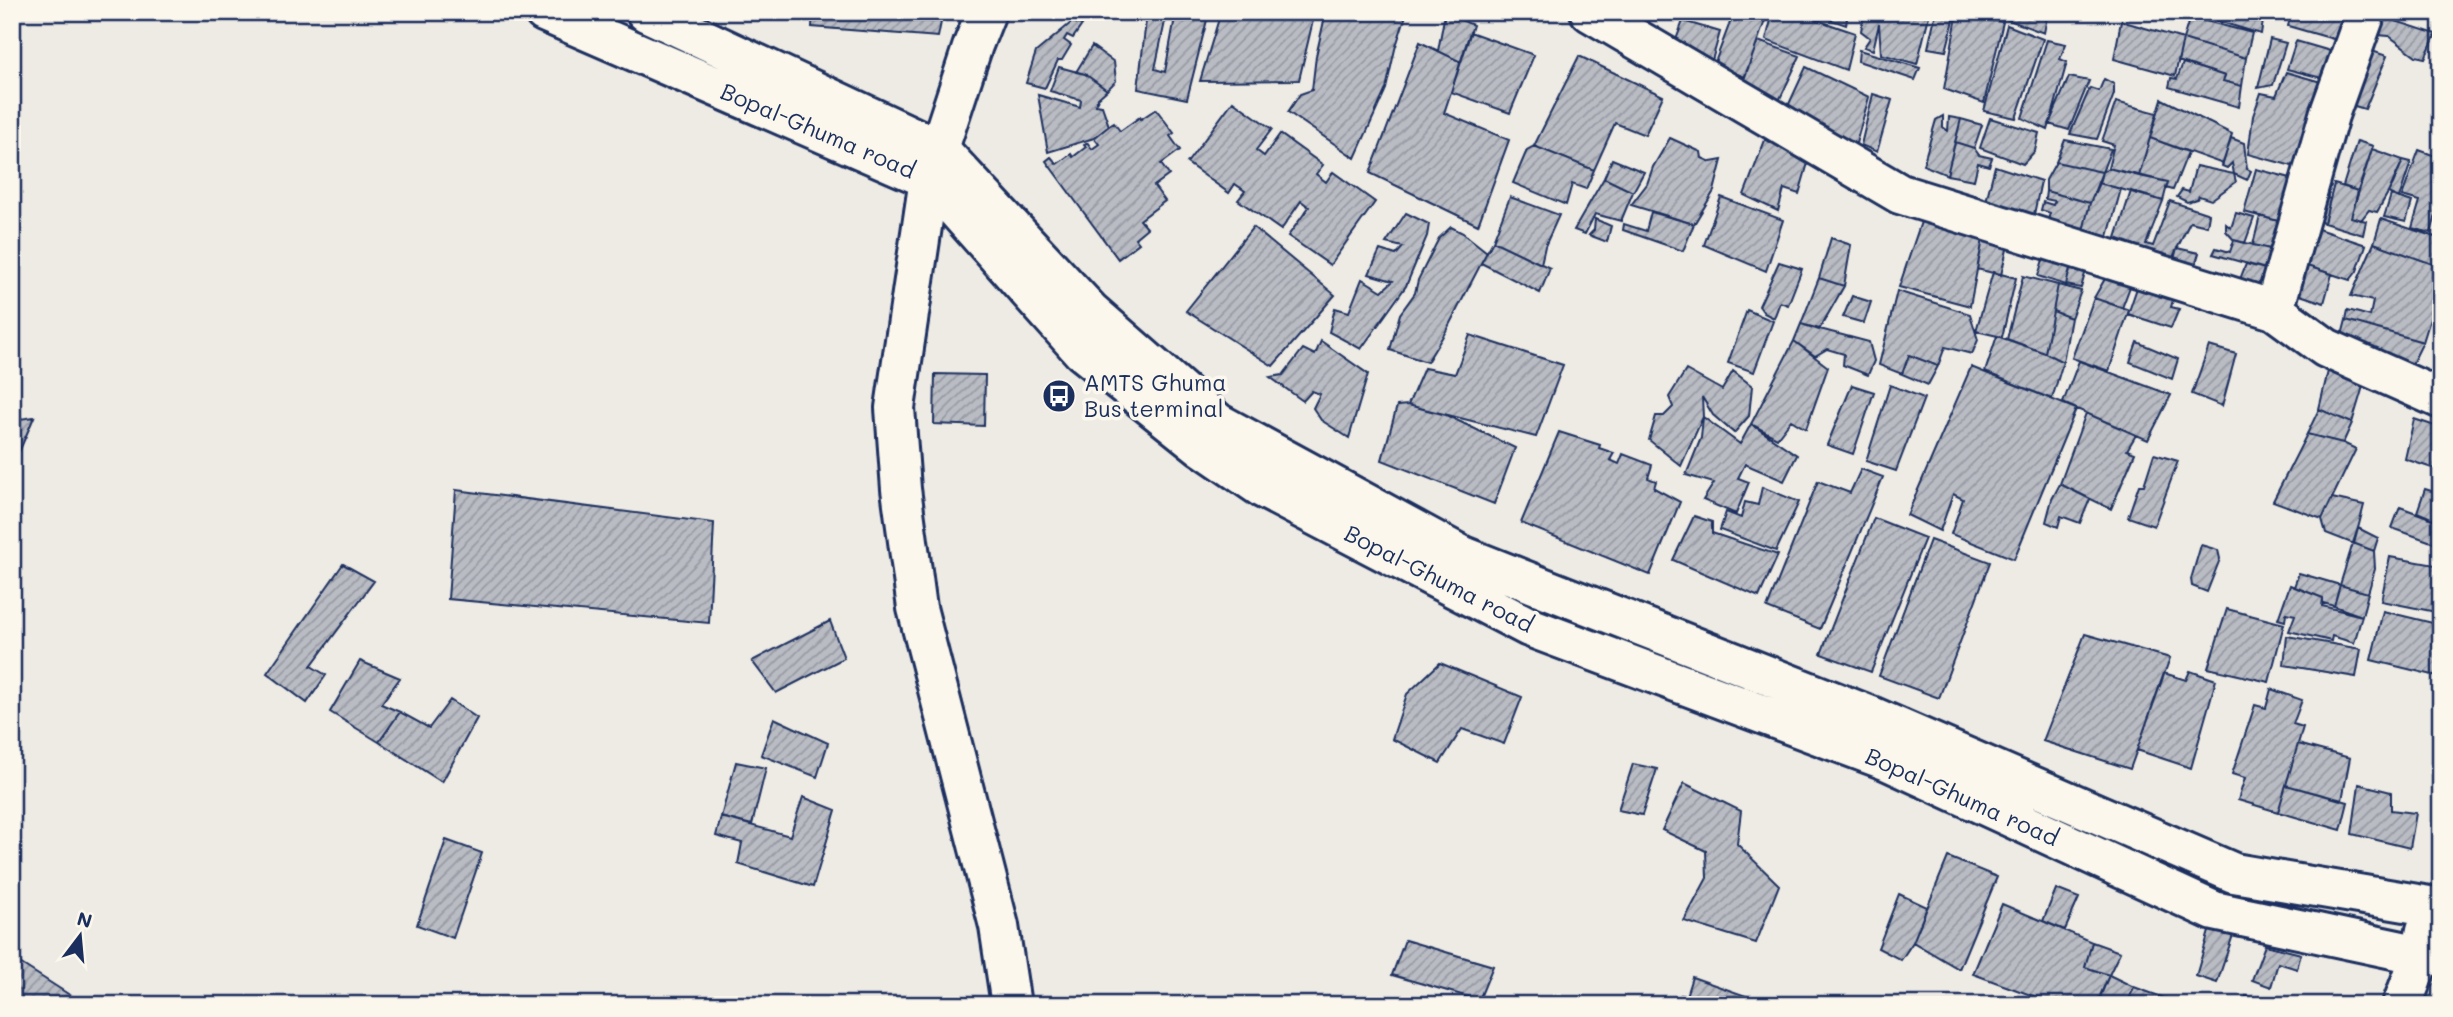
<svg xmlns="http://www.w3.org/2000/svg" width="2453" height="1017" font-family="Mali,sans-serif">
<defs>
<pattern id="building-hatch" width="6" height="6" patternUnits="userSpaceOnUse" patternTransform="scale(1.75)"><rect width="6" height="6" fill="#b9bcc3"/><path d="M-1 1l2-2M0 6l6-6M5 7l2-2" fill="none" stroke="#9699a2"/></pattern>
</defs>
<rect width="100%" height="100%" fill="#eeebe4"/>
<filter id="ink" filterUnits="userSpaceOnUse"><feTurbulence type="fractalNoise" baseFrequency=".0143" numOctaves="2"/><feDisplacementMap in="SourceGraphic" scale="14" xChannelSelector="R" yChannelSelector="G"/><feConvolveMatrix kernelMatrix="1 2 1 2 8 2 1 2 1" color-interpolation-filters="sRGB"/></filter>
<g filter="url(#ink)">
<path fill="url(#building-hatch)" stroke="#1b2f5e" stroke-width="2" d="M 182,12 L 250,12 L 250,15 Z
M 813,12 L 943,12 L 938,37 L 812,27 Z
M 1147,12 L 1167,12 L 1155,69 L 1165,72 L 1176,12 L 1209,12 L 1187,99 L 1138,89 Z
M 1221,12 L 1315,12 L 1299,80 L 1200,81 Z
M 1326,12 L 1407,12 L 1395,49 L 1386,89 L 1355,158 L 1288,112 L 1300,94 L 1312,90 L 1316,56 Z
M 1734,12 L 1768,12 L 1745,77 L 1714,65 Z
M 1773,12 L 1794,12 L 1855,33 L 1846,70 L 1766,40 Z
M 1809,12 L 1848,12 L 1846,25 Z
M 1864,12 L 1930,12 L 1917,64 L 1881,54 L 1879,24 L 1873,50 L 1864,47 L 1870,38 L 1861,31 Z
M 1936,12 L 1956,12 L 1946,51 L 1928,48 Z
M 1987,12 L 2048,12 L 2044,33 Z
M 2213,12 L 2233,12 L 2263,21 L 2261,34 L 2211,19 Z
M 2292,12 L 2325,12 L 2356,22 L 2344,42 L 2288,26 Z
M 1445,13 L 1473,25 L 1461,62 L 1438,51 Z
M 2374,14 L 2436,34 L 2425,58 L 2416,56 L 2389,36 L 2367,34 Z
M 1957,16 L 2003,22 L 1984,103 L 1944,89 Z
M 2190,17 L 2252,33 L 2246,58 L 2183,39 Z
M 1683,21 L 1720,32 L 1709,71 L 1673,48 Z
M 2121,21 L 2183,39 L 2175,76 L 2114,59 Z
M 1072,22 L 1082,25 L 1073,38 L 1067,35 L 1064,40 L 1071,45 L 1062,60 L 1058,60 L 1045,88 L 1026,83 L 1036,52 Z
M 2007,25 L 2043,39 L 2016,118 L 1984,111 Z
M 1470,32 L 1534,55 L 1510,113 L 1451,92 Z
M 2183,39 L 2246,58 L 2242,86 L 2223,81 L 2225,76 L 2178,61 Z
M 2270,39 L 2286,43 L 2273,85 L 2258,88 Z
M 2047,40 L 2066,44 L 2060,59 L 2067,62 L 2048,130 L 2022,118 Z
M 1758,41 L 1800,56 L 1778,103 L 1741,86 Z
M 2296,41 L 2344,55 L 2337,82 L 2287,69 Z
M 1420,42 L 1461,62 L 1444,113 L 1509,140 L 1478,225 L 1370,173 Z
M 1092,46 L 1114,62 L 1116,81 L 1107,90 L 1085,74 L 1076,72 Z
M 2360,47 L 2387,56 L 2365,109 L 2341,102 Z
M 1859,50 L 1920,68 L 1915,80 L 1858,61 Z
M 1579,56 L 1663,96 L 1645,135 L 1615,123 L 1594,170 L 1534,146 Z
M 2183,63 L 2225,76 L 2223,81 L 2242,86 L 2239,107 L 2169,87 L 2171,78 L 2177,79 Z
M 1059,67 L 1085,74 L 1107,90 L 1098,98 L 1095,105 L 1102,106 L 1109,126 L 1094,138 L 1048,152 L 1038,95 L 1080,107 L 1081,100 L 1050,91 Z
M 1806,67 L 1869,97 L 1855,147 L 1783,117 Z
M 2286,72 L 2335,86 L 2307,170 L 2248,154 L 2253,116 L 2261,93 L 2276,96 Z
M 2069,77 L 2089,81 L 2069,130 L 2049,124 Z
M 2104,79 L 2114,84 L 2114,94 L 2097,139 L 2070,134 L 2090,88 L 2099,91 Z
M 1873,94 L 1892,100 L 1877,152 L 1861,145 Z
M 2162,99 L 2232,134 L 2223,164 L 2150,138 Z
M 1233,101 L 1272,129 L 1256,150 L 1264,156 L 1280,134 L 1323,165 L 1316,174 L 1326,182 L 1333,172 L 1375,202 L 1330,265 L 1288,236 L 1309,207 L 1301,201 L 1281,230 L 1238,200 L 1245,191 L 1235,184 L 1229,193 L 1187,163 Z
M 2116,102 L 2157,113 L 2139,176 L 2108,168 L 2114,145 L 2102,141 Z
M 1156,109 L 1174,133 L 1170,136 L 1180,150 L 1161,164 L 1169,175 L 1154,186 L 1165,201 L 1140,220 L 1147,228 L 1135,238 L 1139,243 L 1118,259 L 1046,161 L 1051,157 L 1057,164 L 1071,154 L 1073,157 L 1086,147 L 1084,145 L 1087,142 L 1092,149 L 1099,144 L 1094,138 L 1109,126 L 1114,123 L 1120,131 L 1140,117 L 1141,119 Z
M 1943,116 L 1943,127 L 1948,131 L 1949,117 L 1961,119 L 1947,175 L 1923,165 L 1936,120 Z
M 1990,118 L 2039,133 L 2035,151 L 2023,164 L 1980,148 Z
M 1961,119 L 1982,125 L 1974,148 L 1955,142 Z
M 1767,135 L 1810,156 L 1799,194 L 1784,189 L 1778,211 L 1744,195 Z
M 1670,138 L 1701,152 L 1702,158 L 1711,162 L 1722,160 L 1714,191 L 1694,224 L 1631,205 L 1647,184 L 1653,167 Z
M 2150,138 L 2188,152 L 2173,190 L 2166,188 L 2168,182 L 2139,176 Z
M 2231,138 L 2244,143 L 2247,169 L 2251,171 L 2247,180 L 2234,174 L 2232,163 L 2227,168 L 2222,166 Z
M 2065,140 L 2111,149 L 2102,172 L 2056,162 Z
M 2357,141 L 2373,146 L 2358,191 L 2343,186 Z
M 1955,142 L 1974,148 L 1979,155 L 1992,158 L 1989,166 L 1978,163 L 1974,180 L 1947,175 Z
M 1534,146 L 1594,170 L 1586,189 L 1572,184 L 1566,205 L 1513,183 L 1527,150 Z
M 2372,149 L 2403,160 L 2393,184 L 2377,212 L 2369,210 L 2361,220 L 2351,217 Z
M 2419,150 L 2441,158 L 2441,197 L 2431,233 L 2412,228 L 2420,201 L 2402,196 Z
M 1612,159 L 1644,172 L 1633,192 L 1604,178 Z
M 2403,160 L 2411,162 L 2399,198 L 2388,193 Z
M 2056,162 L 2102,172 L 2090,203 L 2046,191 L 2046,180 Z
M 1995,166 L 2041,181 L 2032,224 L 1984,209 Z
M 2196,166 L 2234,174 L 2236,182 L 2211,200 L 2199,196 L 2197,199 L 2187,202 L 2177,197 L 2182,190 L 2189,192 Z
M 2108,168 L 2168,182 L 2163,201 L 2099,183 L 2102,172 Z
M 2256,169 L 2306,182 L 2293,225 L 2244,212 Z
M 1604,178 L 1633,192 L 1621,221 L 1595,214 L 1585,234 L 1574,230 Z
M 2099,183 L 2121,189 L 2104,251 L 2080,243 L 2090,203 Z
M 2334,184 L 2358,191 L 2351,217 L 2366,221 L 2363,235 L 2324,223 Z
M 2046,191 L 2090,203 L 2080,243 L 2044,233 L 2050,213 L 2041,210 L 2043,202 L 2053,205 L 2055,201 L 2045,199 Z
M 2131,191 L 2163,201 L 2146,244 L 2153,246 L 2170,201 L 2209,214 L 2207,226 L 2190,222 L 2172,259 L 2116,238 Z
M 2311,193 L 2330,199 L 2324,223 L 2304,217 Z
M 2391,195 L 2412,202 L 2406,222 L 2384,217 Z
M 1510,197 L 1559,215 L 1545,246 L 1541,264 L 1493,241 Z
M 1721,197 L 1783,220 L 1766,271 L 1704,245 Z
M 1651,212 L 1694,224 L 1683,251 L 1623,230 L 1624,224 L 1646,231 Z
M 1406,213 L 1429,224 L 1427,236 L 1406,286 L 1361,349 L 1329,332 L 1335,308 L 1349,312 L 1362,279 L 1382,291 L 1393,281 L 1369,274 L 1380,250 L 1396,255 L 1403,247 L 1386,243 Z
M 2236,213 L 2254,218 L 2245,243 L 2234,240 L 2226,231 L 2226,224 L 2231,228 Z
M 2260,216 L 2293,225 L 2286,253 L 2253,245 Z
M 1595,219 L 1611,226 L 1607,242 L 1589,235 L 1594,230 Z
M 1922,219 L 1984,234 L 1970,306 L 1899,287 Z
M 2381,219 L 2441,239 L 2441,267 L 2374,243 Z
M 1253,227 L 1335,295 L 1273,366 L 1186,311 Z
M 1451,227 L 1463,233 L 1487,252 L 1446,331 L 1427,362 L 1390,350 L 1400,314 L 1415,293 L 1418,280 L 1439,238 Z
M 2315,228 L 2366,245 L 2357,271 L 2350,280 L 2304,265 Z
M 1984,234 L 2009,241 L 2001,275 L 1977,269 Z
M 1831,238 L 1851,245 L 1844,286 L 1819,278 Z
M 2234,240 L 2286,253 L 2280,273 L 2213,254 L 2216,248 L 2230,252 Z
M 1493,241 L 1550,268 L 1540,293 L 1481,263 Z
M 2374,243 L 2441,267 L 2441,284 L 2423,342 L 2346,320 L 2348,310 L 2370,316 L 2373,301 L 2351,296 Z
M 2177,248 L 2199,253 L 2191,279 L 2170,274 Z
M 2045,253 L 2071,264 L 2066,285 L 2038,276 Z
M 2073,258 L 2088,263 L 2081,288 L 2066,285 Z
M 1779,262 L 1802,269 L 1788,305 L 1780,302 L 1774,318 L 1764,313 L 1759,306 Z
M 2246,264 L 2280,273 L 2273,304 L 2235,292 Z
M 2307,266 L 2332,274 L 2324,303 L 2297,294 Z
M 2110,270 L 2134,276 L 2122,308 L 2094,298 Z
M 1993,272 L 2016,278 L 2002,337 L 1976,331 Z
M 2023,276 L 2058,285 L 2045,353 L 2007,339 Z
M 1819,278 L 1844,286 L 1819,330 L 1801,324 Z
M 2139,282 L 2175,293 L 2171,307 L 2179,309 L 2171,328 L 2128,314 Z
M 2058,285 L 2081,291 L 2071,318 L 2053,311 Z
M 1897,291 L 1970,314 L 1978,340 L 1972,354 L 1945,347 L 1938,366 L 1909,355 L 1902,374 L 1879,365 Z
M 1852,296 L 1871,302 L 1864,323 L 1843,317 Z
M 2094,298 L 2129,310 L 2109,371 L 2072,358 Z
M 1747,310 L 1773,321 L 1754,372 L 1728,363 Z
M 2053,311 L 2071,318 L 2063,362 L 2045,353 Z
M 2346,320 L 2423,342 L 2411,366 L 2340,343 Z
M 1801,324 L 1869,342 L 1874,361 L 1868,375 L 1843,365 L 1844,354 L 1827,349 L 1815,356 L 1794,341 Z
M 1470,335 L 1563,365 L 1536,437 L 1408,405 L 1424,368 L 1455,374 Z
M 1997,336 L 2045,353 L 2063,362 L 2052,399 L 1985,372 Z
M 1321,341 L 1368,374 L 1349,438 L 1321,420 L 1313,408 L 1320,394 L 1312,391 L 1303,401 L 1270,377 L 1283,375 L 1303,349 L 1315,355 Z
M 1794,341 L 1828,367 L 1806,429 L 1791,420 L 1777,438 L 1751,424 Z
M 2137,342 L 2178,359 L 2172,379 L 2130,362 Z
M 2209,346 L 2236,354 L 2222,406 L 2192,394 Z
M 1909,355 L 1938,366 L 1928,385 L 1902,374 Z
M 2079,361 L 2171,395 L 2148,440 L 2063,403 Z
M 1971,367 L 2076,409 L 2014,559 L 1951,534 L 1963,499 L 1953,494 L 1940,531 L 1907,515 Z
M 1686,370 L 1722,390 L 1733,371 L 1752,386 L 1749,416 L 1734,433 L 1713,415 L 1702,397 L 1703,417 L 1681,466 L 1649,440 L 1656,416 L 1664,416 L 1673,407 L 1669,397 Z
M 2328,371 L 2364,383 L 2352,423 L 2319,409 Z
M 935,374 L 985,375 L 984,426 L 934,424 Z
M 1852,385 L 1874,392 L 1853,454 L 1827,445 Z
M 1890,385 L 1924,398 L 1896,471 L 1866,461 Z
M 1408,405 L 1446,415 L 1515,448 L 1494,504 L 1382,460 L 1397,406 Z
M 2319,409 L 2352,423 L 2343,443 L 2307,434 Z
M 2086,413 L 2136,435 L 2127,450 L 2135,453 L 2111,509 L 2060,484 Z
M 34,417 L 19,452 L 12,456 L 12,420 Z
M 1703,417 L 1740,444 L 1751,424 L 1797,455 L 1784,481 L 1745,464 L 1738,478 L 1749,482 L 1736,514 L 1703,500 L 1714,483 L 1686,475 L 1701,438 Z
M 2414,419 L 2441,428 L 2441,450 L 2435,469 L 2405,459 Z
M 1559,432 L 1600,445 L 1599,448 L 1614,453 L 1610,460 L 1619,464 L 1623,454 L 1652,465 L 1648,478 L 1656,481 L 1654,488 L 1680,502 L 1650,575 L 1521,523 Z
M 2307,434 L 2343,443 L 2356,449 L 2322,519 L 2273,501 Z
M 2154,454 L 2178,461 L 2154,526 L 2128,517 L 2139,485 L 2144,485 Z
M 1861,469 L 1883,477 L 1820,629 L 1767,608 L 1818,481 L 1850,493 Z
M 2060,484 L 2090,499 L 2080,523 L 2061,516 L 2058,527 L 2046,522 L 2052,499 Z
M 1762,487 L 1799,502 L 1776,551 L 1720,530 L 1726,512 L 1741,518 L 1745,502 L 1758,505 Z
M 2425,489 L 2441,494 L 2441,522 L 2417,512 Z
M 456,490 L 714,523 L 709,623 L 448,599 Z
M 2332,498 L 2364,505 L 2354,544 L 2326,533 L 2322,519 Z
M 2400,507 L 2441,522 L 2440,545 L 2392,528 Z
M 1694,516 L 1712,522 L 1712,533 L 1778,555 L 1759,597 L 1673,560 Z
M 1874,518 L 1925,538 L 1871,672 L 1821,654 Z
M 2358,528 L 2378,538 L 2374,551 L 2353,543 Z
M 1930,540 L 1990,562 L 1939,698 L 1879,676 Z
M 2353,543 L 2374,551 L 2375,569 L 2368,593 L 2340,585 Z
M 2201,545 L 2218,550 L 2220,559 L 2207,592 L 2192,586 L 2191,579 Z
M 2390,557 L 2441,566 L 2441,613 L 2381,601 Z
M 343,564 L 374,581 L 311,666 L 326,675 L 307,703 L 267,673 Z
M 2299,573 L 2340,585 L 2334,606 L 2323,603 L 2323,598 L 2294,587 Z
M 2290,585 L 2323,598 L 2322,606 L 2362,616 L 2354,643 L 2332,636 L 2331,641 L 2289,631 L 2295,615 L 2286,613 L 2285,621 L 2278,619 Z
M 2340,585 L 2368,593 L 2362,616 L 2334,606 Z
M 2227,609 L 2284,624 L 2269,682 L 2208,668 Z
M 2383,611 L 2441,625 L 2441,677 L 2371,660 Z
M 830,621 L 844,658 L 776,693 L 752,661 Z
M 2085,634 L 2170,658 L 2130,769 L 2043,741 Z
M 2287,636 L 2361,649 L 2356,677 L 2284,665 Z
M 360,661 L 400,678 L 381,704 L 400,712 L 379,742 L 330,712 Z
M 1440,663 L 1522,697 L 1504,744 L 1462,729 L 1440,763 L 1392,739 L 1407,694 Z
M 2190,671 L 2216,680 L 2191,768 L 2137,750 L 2164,673 L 2186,680 Z
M 2271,689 L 2302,700 L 2293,724 L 2303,727 L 2278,812 L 2238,800 L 2245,778 L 2232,774 L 2255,705 L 2266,708 Z
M 450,700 L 477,718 L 442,782 L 379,742 L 400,712 L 429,728 Z
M 774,718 L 828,743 L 817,777 L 761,755 Z
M 2298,744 L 2350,758 L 2342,800 L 2286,785 Z
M 736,762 L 766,768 L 752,825 L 721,817 Z
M 1633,764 L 1657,769 L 1642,815 L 1618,810 Z
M 1684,783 L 1741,811 L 1737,844 L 1779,885 L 1756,943 L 1684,921 L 1707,878 L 1706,851 L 1662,830 Z
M 2359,784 L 2391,792 L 2391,810 L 2416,813 L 2410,848 L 2352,834 Z
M 2286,785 L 2348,802 L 2341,830 L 2278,812 Z
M 803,797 L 836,810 L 813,887 L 738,864 L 742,843 L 716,836 L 721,817 L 790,836 Z
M 446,840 L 482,853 L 453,938 L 417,925 Z
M 1948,857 L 1997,877 L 1959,969 L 1913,942 Z
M 2056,889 L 2079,898 L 2065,930 L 2043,921 Z
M 1899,894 L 1927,907 L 1913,942 L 1901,960 L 1878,948 Z
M 2002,904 L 2092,942 L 2085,967 L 2109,975 L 2097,1005 L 2058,1005 L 1973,974 Z
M 2210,928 L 2233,935 L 2217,983 L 2196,976 Z
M 1405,940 L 1493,966 L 1479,1000 L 1392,975 Z
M 2092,942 L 2120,952 L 2109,975 L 2085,967 Z
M 2265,945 L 2301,954 L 2297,969 L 2278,963 L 2271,987 L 2252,980 Z
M 12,958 L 76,999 L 77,1005 L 12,1005 Z
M 2109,975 L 2134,987 L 2127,1005 L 2117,1005 L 2099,998 Z
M 1692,977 L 1749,997 L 1746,1005 L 1677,1005 L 1681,995 L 1686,996 Z
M 2134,987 L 2181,1004 L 2181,1005 L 2127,1005 Z
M 2246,996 L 2272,1005 L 2242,1005 Z"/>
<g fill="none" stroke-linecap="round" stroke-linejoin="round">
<defs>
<path id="minor" d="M 986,12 L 973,45 L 929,179 L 895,408 L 901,489 L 917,608 L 999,926 L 1011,1005
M 1590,12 L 1900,194 L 2274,310 L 2326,348 L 2441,399
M 2274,310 L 2329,115 L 2366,12"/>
<path id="tertiary" d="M 544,12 L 929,179 L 1082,351 L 1201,446 L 1264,489 L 1529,627 L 1888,761 L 2214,911 L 2421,955 L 2441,956
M 646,12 L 939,149 L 1090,311 L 1218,423 L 1463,556 L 1871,716 L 2234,873 L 2441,908
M 2402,1005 L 2421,955 L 2426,930"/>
</defs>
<use href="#minor" stroke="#1b2f5e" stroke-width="44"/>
<use href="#tertiary" stroke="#1b2f5e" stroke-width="44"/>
<use href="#minor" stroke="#fbf7ec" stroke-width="38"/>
<use href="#tertiary" stroke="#fbf7ec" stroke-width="38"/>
</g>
</g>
<defs>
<symbol id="bus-disc" viewBox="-11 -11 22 22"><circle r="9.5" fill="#1b2f5e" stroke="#fbf7ec"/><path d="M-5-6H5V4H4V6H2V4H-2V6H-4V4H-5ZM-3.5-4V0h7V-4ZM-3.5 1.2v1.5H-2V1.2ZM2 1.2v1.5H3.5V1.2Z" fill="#fff"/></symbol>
</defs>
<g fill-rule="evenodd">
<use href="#bus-disc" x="1040" y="377" width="38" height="38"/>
</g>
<g text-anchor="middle" stroke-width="7" stroke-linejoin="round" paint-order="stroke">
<g font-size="23" fill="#1b2f5e" stroke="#fbf7ec">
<text transform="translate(818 131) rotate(23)" y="8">Bopal-Ghuma road</text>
<text transform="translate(1439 579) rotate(27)" y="8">Bopal-Ghuma road</text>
<text transform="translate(1962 797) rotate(24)" y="8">Bopal-Ghuma road</text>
</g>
<g font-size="23" fill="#1b2f5e" stroke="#fbf7ec" text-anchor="start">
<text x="1084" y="391">AMTS Ghuma<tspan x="1084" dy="26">Bus terminal</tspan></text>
</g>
</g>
<rect width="2453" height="1017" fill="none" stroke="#fbf7ec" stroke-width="42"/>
<rect x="21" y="21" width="2411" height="975" fill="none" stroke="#1b2f5e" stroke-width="2.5" filter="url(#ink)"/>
<g transform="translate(80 936) rotate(16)" stroke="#fbf7ec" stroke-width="5" paint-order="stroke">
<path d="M0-5L12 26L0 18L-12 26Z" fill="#1b2f5e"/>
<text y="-10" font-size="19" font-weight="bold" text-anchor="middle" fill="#1b2f5e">N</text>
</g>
</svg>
